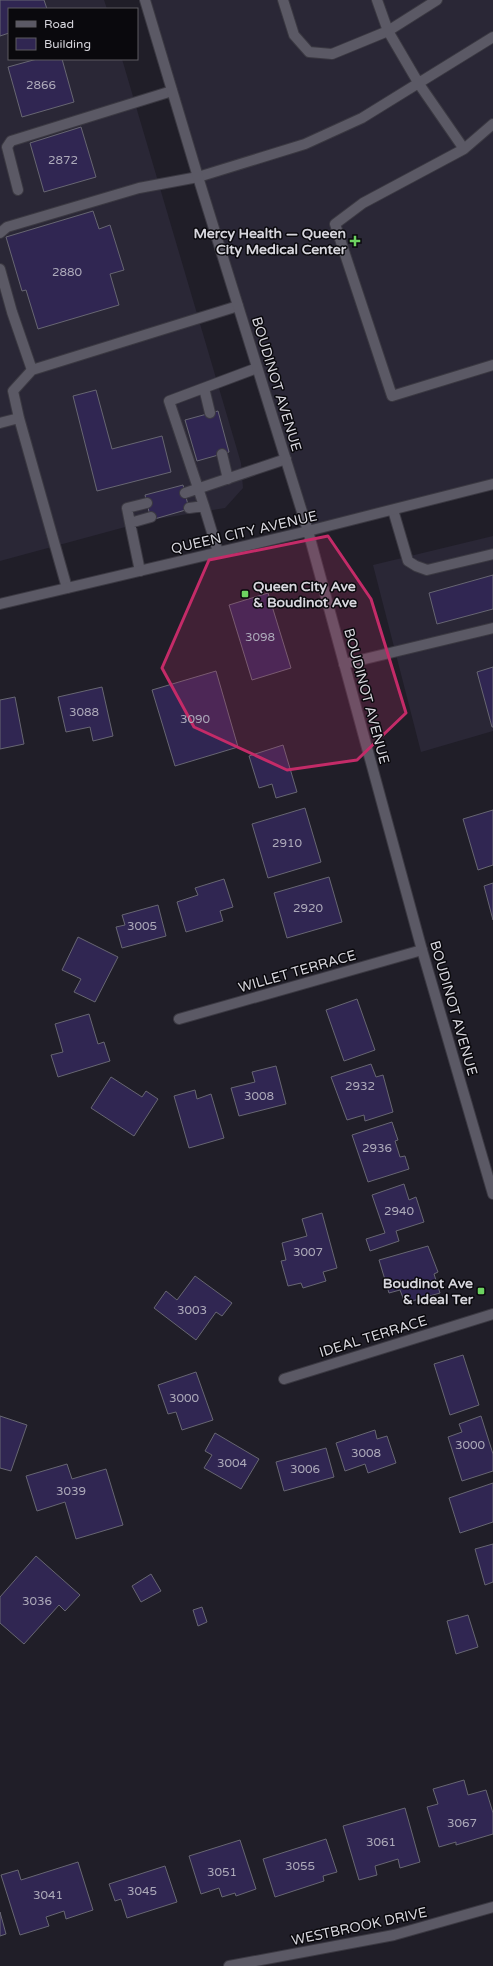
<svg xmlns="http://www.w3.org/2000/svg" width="493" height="1966" font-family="'Varela Round',sans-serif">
<rect width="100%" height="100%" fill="#201e28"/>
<path fill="#2a2736" d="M 0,0 L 104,0 L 107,9 L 9,9 L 9,59 L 122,59 L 241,463 L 243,488 L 225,508 L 151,520 L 0,561 Z
M 145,0 L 493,0 L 493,484 L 308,531 Z
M 493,536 L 493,731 L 421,752 L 373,565 Z"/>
<path fill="#302652" stroke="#676672" d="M 0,0 L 44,0 L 47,9 L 9,9 L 9,33 L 0,36 Z
M 37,59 L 62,59 L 74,102 L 22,117 L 8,67 Z
M 81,127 L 96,177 L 44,192 L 30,143 Z
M 93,211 L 99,229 L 110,225 L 124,270 L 110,274 L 119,305 L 38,329 L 26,290 L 22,291 L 6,237 Z
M 96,390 L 112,449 L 162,436 L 171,472 L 97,491 L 73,396 Z
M 218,411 L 229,452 L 197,461 L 185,420 Z
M 183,485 L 189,509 L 151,520 L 145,495 Z
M 493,575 L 493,609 L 437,624 L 429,593 Z
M 268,593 L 291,668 L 252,680 L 229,605 Z
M 493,667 L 493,727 L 492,727 L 477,672 Z
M 216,671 L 238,747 L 175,766 L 152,690 Z
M 102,687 L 113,736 L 93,741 L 90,727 L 66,732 L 58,697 Z
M 15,697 L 24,744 L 0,749 L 0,700 Z
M 283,745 L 297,792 L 276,798 L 272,784 L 259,788 L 249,756 Z
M 305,808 L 321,862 L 268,878 L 252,824 Z
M 493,810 L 493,865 L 478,870 L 463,819 Z
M 329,877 L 342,922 L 287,938 L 274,893 Z
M 224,879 L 233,907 L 220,911 L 223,921 L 186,932 L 177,902 L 198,895 L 195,888 Z
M 493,883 L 493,920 L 484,886 Z
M 158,905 L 166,936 L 122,948 L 116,927 L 125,925 L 122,915 Z
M 78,937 L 118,957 L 95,1002 L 74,992 L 81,979 L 62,970 Z
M 357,999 L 375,1050 L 344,1061 L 326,1010 Z
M 89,1014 L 98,1044 L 104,1042 L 110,1061 L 58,1077 L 51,1055 L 63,1052 L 55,1024 Z
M 371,1064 L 376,1077 L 383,1075 L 393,1112 L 365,1121 L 364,1115 L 347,1120 L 331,1077 Z
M 276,1066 L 286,1104 L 239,1116 L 231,1088 L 255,1082 L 252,1072 Z
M 111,1077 L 142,1097 L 146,1091 L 158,1099 L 134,1136 L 91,1108 Z
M 195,1090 L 197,1099 L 211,1094 L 224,1138 L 189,1148 L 174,1096 Z
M 392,1122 L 398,1140 L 395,1141 L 400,1157 L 405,1156 L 409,1169 L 368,1182 L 352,1135 Z
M 404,1184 L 409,1200 L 416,1197 L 424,1222 L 396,1231 L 399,1241 L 370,1251 L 366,1239 L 385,1233 L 372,1195 Z
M 322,1213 L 337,1268 L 323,1272 L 326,1281 L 303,1288 L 301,1283 L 288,1286 L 281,1261 L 286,1260 L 282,1243 L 307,1236 L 302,1219 Z
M 428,1246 L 438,1272 L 434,1274 L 440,1293 L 405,1303 L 400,1290 L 389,1293 L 379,1260 Z
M 195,1276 L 232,1303 L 222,1316 L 216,1312 L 196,1340 L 154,1308 L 166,1291 L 177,1300 Z
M 463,1355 L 479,1405 L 450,1415 L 434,1364 Z
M 196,1372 L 213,1420 L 182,1430 L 176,1412 L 168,1414 L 158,1385 Z
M 0,1416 L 27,1425 L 11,1471 L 0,1468 Z
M 481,1416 L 493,1454 L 493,1471 L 462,1481 L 448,1437 L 462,1432 L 459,1424 Z
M 375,1430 L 377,1439 L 387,1436 L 396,1463 L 368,1473 L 365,1464 L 345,1471 L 336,1443 Z
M 215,1433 L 259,1459 L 241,1489 L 204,1468 L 212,1455 L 205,1451 Z
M 326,1448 L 334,1477 L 284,1491 L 276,1462 Z
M 67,1464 L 72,1479 L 106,1469 L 123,1525 L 76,1539 L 65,1502 L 37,1511 L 26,1476 Z
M 493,1483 L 493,1522 L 460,1533 L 449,1498 Z
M 493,1544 L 493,1582 L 485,1585 L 475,1549 Z
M 36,1556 L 80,1595 L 65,1611 L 59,1605 L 24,1644 L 0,1623 L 0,1597 Z
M 151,1574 L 161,1591 L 141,1602 L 132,1586 Z
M 202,1607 L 207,1622 L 198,1626 L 193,1610 Z
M 468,1615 L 478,1647 L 456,1654 L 447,1621 Z
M 464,1780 L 468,1795 L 486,1790 L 493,1813 L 493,1834 L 456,1845 L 456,1842 L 439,1847 L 427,1807 L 438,1804 L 433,1789 Z
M 405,1808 L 420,1862 L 400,1868 L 398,1859 L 375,1866 L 377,1875 L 359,1880 L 343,1826 Z
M 326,1839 L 337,1872 L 323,1876 L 324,1881 L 275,1897 L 263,1859 Z
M 240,1840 L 256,1889 L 236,1896 L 235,1893 L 222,1897 L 219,1888 L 201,1894 L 189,1856 Z
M 78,1862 L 93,1910 L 66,1919 L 64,1911 L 46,1917 L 49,1926 L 20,1935 L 1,1875 L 18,1870 L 21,1880 Z
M 165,1866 L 177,1902 L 127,1918 L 121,1899 L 115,1901 L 109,1884 Z
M 0,1912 L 6,1934 L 0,1936 Z"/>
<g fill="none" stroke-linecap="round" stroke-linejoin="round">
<defs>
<path id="lane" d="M 283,0 L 294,35 L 309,52 L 332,54 L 388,31 L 437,0
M 377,0 L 388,31 L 419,84 L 464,149
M 493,124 L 464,149 L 363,203 L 335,224 L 392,396 L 493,365
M 18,190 L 7,147 L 11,141 L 172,91
M 0,233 L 7,227 L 139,188 L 198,177 L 305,144 L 362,118 L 493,37
M 0,269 L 12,312 L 32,370
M 204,388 L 210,413
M 0,423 L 19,418
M 222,454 L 228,479
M 185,493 L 286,459
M 204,506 L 218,552
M 189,508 L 204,506 L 169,401 L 257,368
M 393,510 L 408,561 L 416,566 L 427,570 L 493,554
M 130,523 L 127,508 L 147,503
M 140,571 L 130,523 L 151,517
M 67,588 L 19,418 L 13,391 L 32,370 L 238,306
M 344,664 L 493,628"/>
<path id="street" d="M 179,1019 L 422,950
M 284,1379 L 493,1314
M 229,1966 L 394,1935 L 493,1907"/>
<path id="secondary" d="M 145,0 L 198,177 L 308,531 L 422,950 L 493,1194
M 0,604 L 308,531 L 493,484"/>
</defs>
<use href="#lane" stroke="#3b3942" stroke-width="12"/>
<use href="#street" stroke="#3b3942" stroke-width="12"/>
<use href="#secondary" stroke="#3b3942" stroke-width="12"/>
<use href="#lane" stroke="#5b5965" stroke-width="10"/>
<use href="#street" stroke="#5b5965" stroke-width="10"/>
<use href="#secondary" stroke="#5b5965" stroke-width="10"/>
</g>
<path fill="#c42b68" fill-opacity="0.2" stroke="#c42b68" stroke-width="3" stroke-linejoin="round" d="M 328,536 L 371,599 L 406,713 L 357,760 L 287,770 L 194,727 L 162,668 L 209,560 Z"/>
<g fill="#6dd361" stroke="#0a090d" stroke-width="1.5">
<path d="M353 235h4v4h4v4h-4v4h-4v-4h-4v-4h4z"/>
<rect x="241" y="590" width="8" height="8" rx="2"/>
<rect x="477" y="1287" width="8" height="8" rx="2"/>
</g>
<g text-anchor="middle" stroke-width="3" stroke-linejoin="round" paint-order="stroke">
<g font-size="12" fill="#adaaba">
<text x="41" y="89">2866</text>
<text x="63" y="164">2872</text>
<text x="67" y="276">2880</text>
<text x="260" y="641">3098</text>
<text x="84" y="716">3088</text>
<text x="195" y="723">3090</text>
<text x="287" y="847">2910</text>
<text x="308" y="912">2920</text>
<text x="142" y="930">3005</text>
<text x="360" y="1090">2932</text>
<text x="259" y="1100">3008</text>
<text x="377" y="1152">2936</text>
<text x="399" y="1215">2940</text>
<text x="308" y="1256">3007</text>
<text x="192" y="1314">3003</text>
<text x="184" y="1402">3000</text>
<text x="470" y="1449">3000</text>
<text x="366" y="1457">3008</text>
<text x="232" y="1467">3004</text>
<text x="305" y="1473">3006</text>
<text x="71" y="1495">3039</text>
<text x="37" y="1605">3036</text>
<text x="462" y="1827">3067</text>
<text x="381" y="1846">3061</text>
<text x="300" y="1870">3055</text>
<text x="222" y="1876">3051</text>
<text x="142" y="1895">3045</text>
<text x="48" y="1899">3041</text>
</g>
<g font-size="14" font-weight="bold" fill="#d7d6dd" stroke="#0a090d" text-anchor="end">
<text x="346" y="238">Mercy Health — Queen<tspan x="346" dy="16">City Medical Center</tspan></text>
<text x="253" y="591" text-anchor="start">Queen City Ave<tspan x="253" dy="16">&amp; Boudinot Ave</tspan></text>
<text x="473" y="1288">Boudinot Ave<tspan x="473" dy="16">&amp; Ideal Ter</tspan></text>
</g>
<g font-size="14" fill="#d7d6dd" stroke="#0a090d">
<text transform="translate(277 384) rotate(73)" y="5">BOUDINOT AVENUE</text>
<text transform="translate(244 532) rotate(-13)" y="5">QUEEN CITY AVENUE</text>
<text transform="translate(367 696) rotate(75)" y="5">BOUDINOT AVENUE</text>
<text transform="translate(297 971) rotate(-16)" y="5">WILLET TERRACE</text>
<text transform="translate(454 1008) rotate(74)" y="5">BOUDINOT AVENUE</text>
<text transform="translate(373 1336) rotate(-17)" y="5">IDEAL TERRACE</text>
<text transform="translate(359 1926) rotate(-12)" y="5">WESTBROOK DRIVE</text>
</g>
</g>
<rect x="8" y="8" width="130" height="52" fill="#0a090d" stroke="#5c5b60"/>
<rect x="16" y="21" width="20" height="6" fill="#5b5965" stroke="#5c5b60"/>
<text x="44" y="28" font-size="12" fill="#d7d6dd">Road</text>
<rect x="16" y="38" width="20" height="12" fill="#302652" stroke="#5c5b60"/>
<text x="44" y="48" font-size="12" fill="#d7d6dd">Building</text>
</svg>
